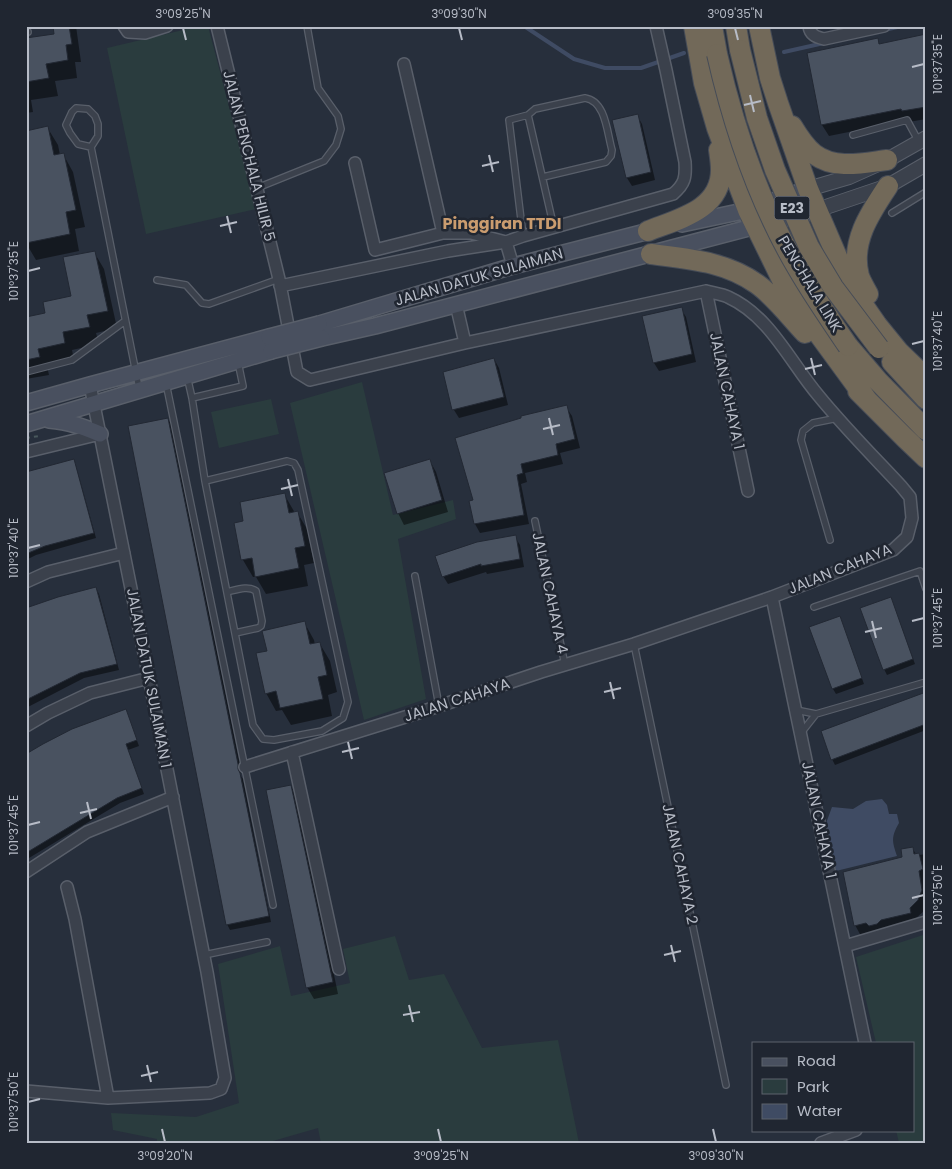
<svg xmlns="http://www.w3.org/2000/svg" width="952" height="1169" font-family="Poppins,sans-serif">
<rect width="100%" height="100%" fill="#272f3c"/>
<path fill="#2a3c3e" d="M 200,26 L 208,26 L 256,209 L 146,234 L 107,48 Z
M 362,382 L 393,515 L 453,500 L 456,519 L 398,539 L 426,699 L 364,720 L 290,403 Z
M 271,399 L 279,434 L 219,448 L 211,412 Z
M 926,934 L 926,1143 L 899,1143 L 896,1130 L 913,1130 L 913,1043 L 876,1043 L 856,957 Z
M 395,936 L 409,980 L 444,974 L 482,1048 L 558,1040 L 579,1143 L 321,1143 L 318,1128 L 266,1143 L 157,1143 L 157,1139 L 113,1130 L 111,1113 L 196,1117 L 239,1103 L 218,964 L 280,946 L 291,996 L 350,983 L 343,949 Z"/>
<path fill="#3f4b63" d="M 882,799 L 887,805 L 889,814 L 897,814 L 899,823 C 891,837 892,841 897,856 L 836,871 L 825,826 L 832,807 L 853,809 L 866,801 Z"/>
<path fill="#0007" d="M 54,26 L 76,26 L 81,62 L 75,62 L 77,78 L 55,81 L 58,96 L 31,100 L 33,112 L 26,113 L 26,56 L 55,35 Z
M 926,35 L 926,119 L 909,122 L 908,120 L 829,136 L 822,125 L 808,54 L 877,40 L 880,45 Z
M 637,115 L 642,124 L 655,180 L 632,186 L 627,178 Z
M 47,127 L 58,145 L 60,155 L 63,154 L 73,172 L 85,227 L 75,229 L 79,251 L 36,260 L 26,243 Z
M 94,252 L 104,269 L 117,328 L 96,333 L 99,344 L 72,350 L 74,360 L 47,366 L 49,375 L 26,379 L 26,318 L 46,314 L 73,297 Z
M 681,309 L 686,317 L 696,362 L 659,371 L 654,363 Z
M 494,359 L 499,368 L 508,405 L 459,418 L 454,410 L 444,372 Z
M 566,407 L 572,416 L 580,448 L 560,453 L 563,464 L 525,473 L 527,482 L 521,484 L 529,524 L 480,533 L 475,524 L 471,502 L 475,501 Z
M 168,419 L 171,424 L 241,770 L 240,775 L 243,779 L 271,922 L 230,930 L 227,924 Z
M 73,461 L 76,466 L 96,538 L 36,555 L 26,560 L 26,473 Z
M 430,461 L 436,472 L 448,512 L 404,525 L 398,513 Z
M 284,494 L 295,513 L 297,512 L 307,529 L 314,563 L 304,565 L 308,586 L 266,594 L 256,577 L 253,577 L 243,560 L 236,524 L 245,522 Z
M 515,537 L 520,545 L 524,567 L 487,574 L 486,572 L 448,584 L 443,576 Z
M 96,588 L 99,594 L 119,670 L 84,678 L 26,708 L 26,610 Z
M 893,603 L 915,664 L 887,675 L 884,669 Z
M 304,622 L 314,640 L 315,645 L 320,644 L 330,661 L 337,692 L 328,695 L 332,716 L 291,725 L 282,710 L 276,711 L 266,693 L 268,652 Z
M 842,623 L 864,684 L 836,694 L 833,689 Z
M 926,693 L 926,730 L 835,765 L 832,759 Z
M 128,716 L 139,746 L 128,750 L 144,794 L 120,803 L 29,858 L 28,856 L 26,857 L 26,756 Z
M 291,786 L 297,798 L 338,994 L 314,999 L 307,987 Z
M 912,848 L 916,854 L 919,855 L 926,854 L 926,907 L 924,911 L 915,919 L 861,936 L 855,925 L 903,858 Z"/>
<g fill="none" stroke-linecap="round" stroke-linejoin="round">
<path stroke="#3f4b63" stroke-width="4" d="M 524,26 L 574,59 L 605,68 L 641,68 L 684,53
M 884,30 L 902,26
M 784,52 L 824,43"/>
</g>
<path fill="#495260" stroke="#222833" d="M 53,26 L 69,26 L 72,44 L 66,45 L 68,60 L 46,64 L 49,78 L 26,82 L 26,54 L 28,54 L 26,38 L 54,34 Z
M 926,34 L 926,107 L 902,111 L 901,109 L 821,125 L 807,53 L 878,38 L 879,44 Z
M 638,114 L 651,172 L 626,178 L 612,120 Z
M 48,126 L 54,155 L 64,153 L 76,210 L 66,212 L 70,234 L 26,243 L 26,131 Z
M 95,251 L 108,311 L 87,315 L 90,327 L 63,332 L 65,343 L 38,349 L 40,357 L 26,360 L 26,317 L 45,313 L 43,302 L 71,296 L 63,257 Z
M 682,307 L 692,354 L 653,363 L 642,316 Z
M 494,358 L 504,397 L 452,410 L 443,372 Z
M 567,405 L 575,439 L 556,444 L 558,455 L 521,464 L 523,473 L 517,475 L 524,515 L 474,524 L 469,501 L 473,500 L 455,438 L 521,418 L 521,416 Z
M 168,418 L 238,764 L 238,769 L 240,773 L 269,916 L 226,925 L 128,426 Z
M 74,459 L 94,533 L 45,546 L 26,554 L 26,472 Z
M 430,459 L 442,500 L 397,514 L 384,473 Z
M 285,493 L 289,513 L 298,511 L 305,546 L 295,548 L 299,568 L 255,577 L 252,558 L 241,560 L 234,523 L 243,521 L 240,502 Z
M 516,535 L 520,559 L 481,566 L 481,564 L 442,577 L 435,556 L 477,542 Z
M 96,587 L 117,664 L 80,673 L 26,700 L 26,608 L 58,597 Z
M 891,597 L 913,659 L 883,670 L 860,608 Z
M 840,616 L 862,678 L 832,689 L 809,627 Z
M 305,621 L 310,644 L 320,642 L 327,675 L 318,677 L 323,699 L 280,708 L 276,691 L 265,694 L 256,653 L 267,651 L 262,631 Z
M 926,692 L 926,724 L 831,760 L 821,731 Z
M 126,709 L 137,740 L 126,744 L 142,788 L 117,798 L 26,853 L 26,754 L 43,744 L 72,729 Z
M 291,785 L 333,982 L 306,988 L 266,790 Z
M 913,847 L 914,854 L 919,853 L 923,869 L 919,871 L 922,890 L 918,900 L 910,908 L 911,913 L 881,920 L 877,924 L 869,926 L 866,923 L 854,926 L 843,872 L 902,857 L 901,849 Z"/>
<g fill="none" stroke-linecap="round" stroke-linejoin="round">
<defs>
<path id="service" d="M 26,32 L 28,32
M 528,115 L 535,109 L 585,98 C 606,101 607,133 612,150 L 611,156 L 606,162 L 543,177
M 853,135 L 907,120 L 919,142
M 91,147 L 78,144 L 70,133 L 66,125 L 72,112 L 76,108 L 88,109 L 95,116 L 98,124 L 98,136 L 91,147 L 139,388
M 257,188 L 324,161 L 336,145 L 341,129 L 338,116 L 318,88 L 307,26
M 892,213 L 926,192
M 523,236 L 509,120 L 528,115 L 554,228
M 157,280 L 186,285 L 202,303 L 209,304 L 279,279
M 26,372 L 72,360 L 125,321
M 187,376 L 192,398 L 205,481 L 253,725 L 263,739 L 274,740 L 322,731 L 343,718 L 348,702 L 298,470 L 294,463 L 287,461 L 205,481
M 166,383 L 273,905
M 192,398 L 243,386 L 238,362
M 535,521 L 565,665
M 830,540 L 801,440 L 803,431 L 813,423 L 838,418
M 415,576 L 439,706
M 227,592 C 236,590 248,585 256,591 L 262,621 L 261,626 L 258,628 L 235,633
M 814,607 L 920,571 L 926,589
M 634,644 L 726,1085
M 796,710 L 816,714 L 801,733
M 816,714 L 926,682
M 204,955 L 267,942"/>
<path id="minor" d="M 124,26 L 128,32 L 145,33 L 167,26
M 217,26 L 279,279 L 297,372 L 310,380 L 465,343 L 706,291 C 713,293 722,294 728,297 C 770,316 790,362 818,395 C 844,427 873,456 901,486 L 910,497 L 912,518 L 907,537 L 893,550 L 772,597 L 634,644 L 541,672 L 418,713 L 245,767
M 809,26 C 810,35 816,37 824,39 L 884,26
M 404,64 L 443,233 L 471,233 L 506,242 L 513,266
M 355,163 L 375,250 L 443,233
M 280,286 L 448,251 L 506,242 L 523,236 L 673,194 C 685,184 686,177 685,162 L 666,70 L 656,26
M 706,291 L 748,491
M 456,304 L 465,343
M 26,452 L 100,434
M 26,582 L 48,572 L 124,553
M 772,597 L 865,1043
M 26,726 L 48,713 L 90,693 L 149,678
M 292,752 L 339,969
M 26,872 L 87,832 L 173,797
M 67,887 L 75,919 L 108,1098
M 845,946 L 926,922
M 26,1091 L 108,1098 L 210,1093 L 221,1089 L 225,1078 L 207,972 L 149,678 L 90,385
M 821,1143 L 856,1130"/>
<path id="tertiary" d="M 808,189 L 849,177 L 887,160 L 926,138
M 817,210 L 888,186 L 926,164"/>
<path id="secondary" d="M 682,224 L 748,210 L 808,189
M 319,324 L 513,266 L 657,229
M 322,338 L 375,326 L 817,210
M 26,403 L 90,385 L 269,337
M 49,420 C 70,422 81,426 100,434
M 26,424 L 271,351"/>
<path id="motorway" d="M 694,26 L 704,83 L 717,128 L 748,210 L 788,292 L 867,400
M 712,26 L 717,54
M 736,26 L 740,50
M 759,26 L 770,78 L 778,103 L 808,189 L 844,273 L 859,299 L 877,325 L 899,352 L 926,378
M 792,126 C 798,136 805,147 814,154 C 835,170 863,163 887,160
M 648,231 C 678,219 721,210 721,170 C 721,163 720,157 719,150
M 651,254 C 688,259 725,261 757,284 C 774,296 790,317 805,333
M 868,294 C 865,288 861,282 859,276 C 850,242 870,213 888,186
M 848,346 L 878,381 L 926,430
M 892,362 L 926,399
M 858,391 L 904,437 L 926,458"/>
</defs>
<use href="#service" stroke="#595f6a" stroke-width="8"/>
<use href="#minor" stroke="#595f6a" stroke-width="14"/>
<use href="#tertiary" stroke="#595f6a" stroke-width="16"/>
<use href="#secondary" stroke="#595f6a" stroke-width="18"/>
<use href="#motorway" stroke="#464c57" stroke-width="22"/>
<path stroke="#49585c" stroke-width="2" stroke-dasharray="4 4" stroke-linecap="butt" d="M 26,438 L 39,436"/>
<use href="#service" stroke="#3b414c" stroke-width="5.5"/>
<use href="#minor" stroke="#3b414c" stroke-width="11"/>
<use href="#tertiary" stroke="#3b414c" stroke-width="14"/>
<use href="#secondary" stroke="#49505f" stroke-width="15"/>
<use href="#motorway" stroke="#726959" stroke-width="20"/>
<defs>
<path id="secondary-bridge" d="M 269,337 L 319,324
M 271,351 L 322,338"/>
<path id="motorway-bridge" d="M 740,50 L 757,118 L 775,170 L 809,247 L 833,287 L 879,348
M 717,54 C 734,129 759,203 798,269 C 813,295 831,321 848,346"/>
</defs>
<use href="#secondary-bridge" stroke="#595f6a" stroke-width="18" stroke-linecap="butt"/>
<use href="#motorway-bridge" stroke="#464c57" stroke-width="22" stroke-linecap="butt"/>
<use href="#secondary-bridge" stroke="#49505f" stroke-width="15"/>
<use href="#motorway-bridge" stroke="#726959" stroke-width="20"/>
</g>
<path fill="none" stroke="#b7bcc7" stroke-width="2" d="M 183,28 L 186,40M 459,28 L 462,40M 735,28 L 738,40M 912,67 L 924,64M 750,95 L 754,112M 744,105 L 761,101M 489,155 L 493,172M 482,166 L 499,162M 227,216 L 231,233M 220,226 L 237,222M 28,271 L 40,268M 912,344 L 924,341M 811,358 L 815,375M 805,369 L 822,365M 549,418 L 553,435M 543,429 L 560,425M 288,479 L 292,496M 281,489 L 298,485M 28,548 L 40,545M 872,621 L 876,638M 912,621 L 924,618M 865,632 L 882,628M 610,682 L 614,699M 604,692 L 621,688M 348,742 L 352,759M 342,752 L 359,748M 87,802 L 91,819M 80,813 L 97,809M 28,825 L 40,822M 912,898 L 924,895M 671,945 L 675,962M 664,955 L 681,951M 409,1005 L 413,1022M 403,1015 L 420,1012M 147,1065 L 151,1082M 141,1076 L 158,1072M 28,1102 L 40,1099M 162,1129 L 165,1142M 438,1129 L 441,1142M 713,1129 L 716,1142"/>
<g text-anchor="middle" stroke-width="5" stroke-linejoin="round" paint-order="stroke">
<rect fill="#202631" stroke="#8a8f9a" stroke-width="1" x="774.5" y="196.5" width="35" height="23" rx="4"/>
<g font-size="14" font-weight="bold" fill="#b7bcc7">
<text x="792" y="213">E23</text>
</g>
<g font-size="15" fill="#b7bcc7" stroke="#202631">
<text transform="translate(249 156) rotate(76)" y="5">JALAN PENCHALA HILIR 5</text>
<text transform="translate(479 277) rotate(-16)" y="5">JALAN DATUK SULAIMAN</text>
<text transform="translate(810 284) rotate(59)" y="5">PENCHALA LINK</text>
<text transform="translate(727 391) rotate(78)" y="5">JALAN CAHAYA 1</text>
<text transform="translate(840 569) rotate(-22)" y="5">JALAN CAHAYA</text>
<text transform="translate(550 593) rotate(78)" y="5">JALAN CAHAYA 4</text>
<text transform="translate(149 678) rotate(79)" y="5">JALAN DATUK SULAIMAN 1</text>
<text transform="translate(457 700) rotate(-18)" y="5">JALAN CAHAYA</text>
<text transform="translate(819 820) rotate(78)" y="5">JALAN CAHAYA 1</text>
<text transform="translate(680 864) rotate(78)" y="5">JALAN CAHAYA 2</text>
</g>
<g font-size="16" font-weight="bold" fill="#ca9c6f" stroke="#202631">
<text x="502" y="229">Pinggiran TTDI</text>
</g>
</g>
<rect width="952" height="1169" fill="none" stroke="#202631" stroke-width="55"/>
<rect x="752" y="1042" width="162" height="90" fill="#202631" stroke="#5c626d"/>
<rect x="762" y="1058" width="25" height="8" fill="#49505f" stroke="#5c626d"/>
<text x="797" y="1066" font-size="15" fill="#b7bcc7">Road</text>
<rect x="762" y="1079" width="25" height="15" fill="#2a3c3e" stroke="#5c626d"/>
<text x="797" y="1092" font-size="15" fill="#b7bcc7">Park</text>
<rect x="762" y="1104" width="25" height="15" fill="#3f4b63" stroke="#5c626d"/>
<text x="797" y="1116" font-size="15" fill="#b7bcc7">Water</text>
<rect x="28" y="28" width="896" height="1114" fill="none" stroke="#b7bcc7" stroke-width="2"/>
<g font-size="12" text-anchor="middle" fill="#b7bcc7">
<text x="183" y="18">3°09'25"N</text>
<text x="459" y="18">3°09'30"N</text>
<text x="735" y="18">3°09'35"N</text>
<text transform="translate(938 64) rotate(-90)" y="4">101°37'35"E</text>
<text transform="translate(14 271) rotate(-90)" y="4">101°37'35"E</text>
<text transform="translate(938 341) rotate(-90)" y="4">101°37'40"E</text>
<text transform="translate(14 548) rotate(-90)" y="4">101°37'40"E</text>
<text transform="translate(938 618) rotate(-90)" y="4">101°37'45"E</text>
<text transform="translate(14 825) rotate(-90)" y="4">101°37'45"E</text>
<text transform="translate(938 895) rotate(-90)" y="4">101°37'50"E</text>
<text transform="translate(14 1102) rotate(-90)" y="4">101°37'50"E</text>
<text x="165" y="1160">3°09'20"N</text>
<text x="441" y="1160">3°09'25"N</text>
<text x="716" y="1160">3°09'30"N</text>
</g>
</svg>
